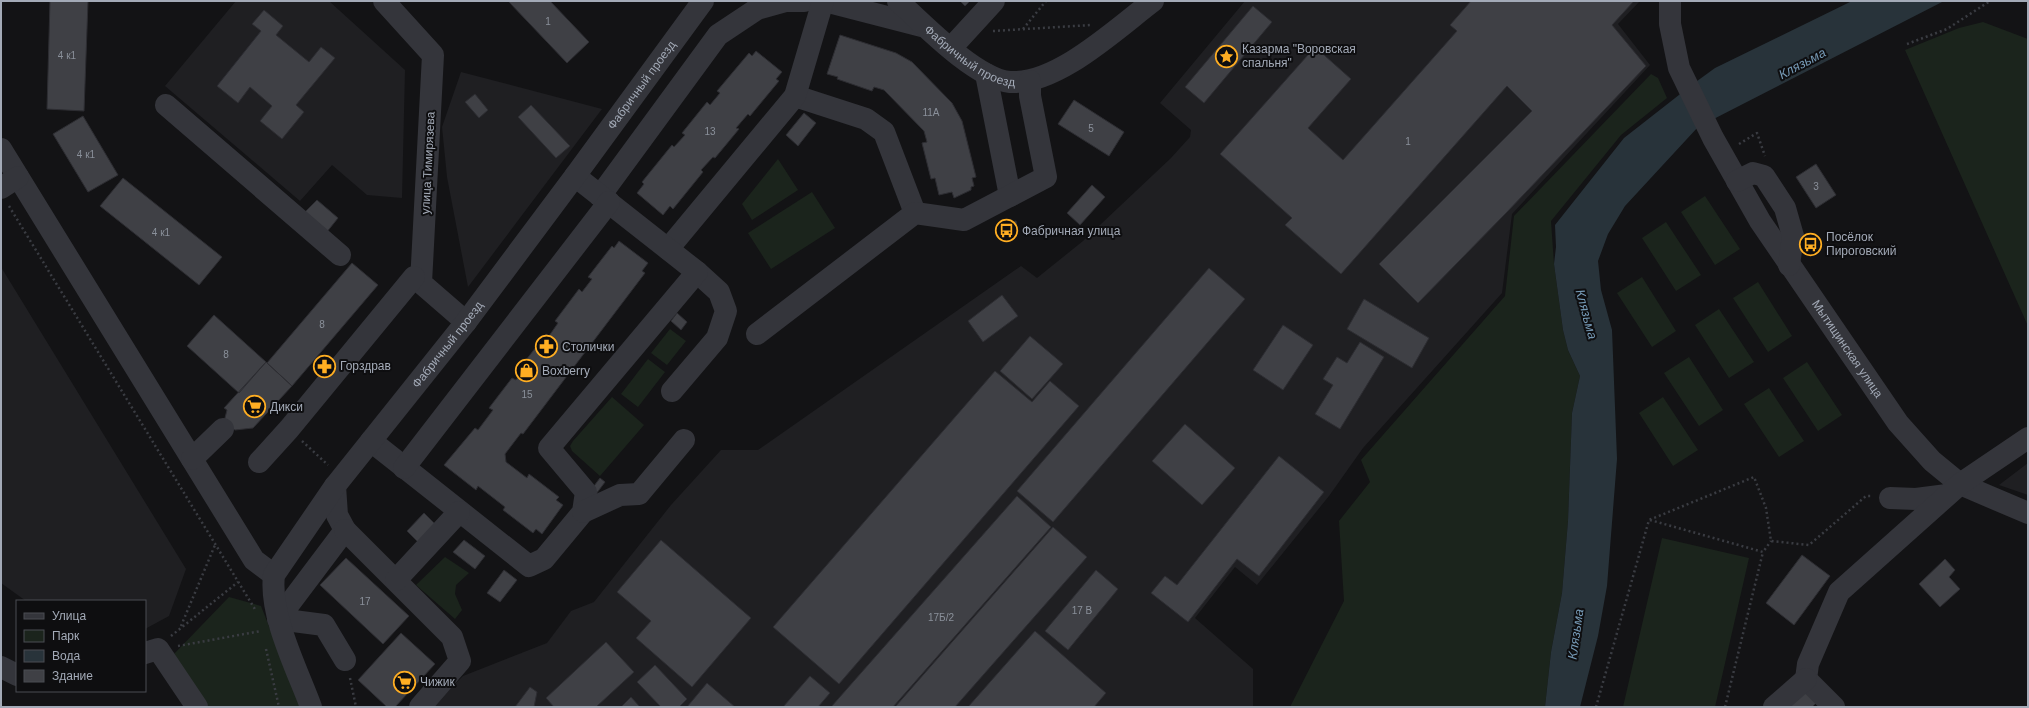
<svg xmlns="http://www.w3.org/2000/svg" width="2029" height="708" font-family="Helvetica,sans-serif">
<rect width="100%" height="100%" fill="#131315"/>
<path fill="#1f1f22" d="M 236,1 L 329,1 L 405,70 L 402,198 L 367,195 L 332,165 L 300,201 L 165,86 Z
M 1245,1 L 1640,1 L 1618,24 L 1650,65 L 1512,214 L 1502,293 L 1363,448 L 1329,496 L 1257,585 L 1235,567 L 1195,618 L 1253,669 L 1253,707 L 432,707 L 463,676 L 547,643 L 571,611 L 594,602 L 671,505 L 721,450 L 758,450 L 1021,266 L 1037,278 L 1083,241 L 1171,158 L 1190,137 L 1191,130 L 1160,103 Z
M 461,72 L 602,109 L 468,287 L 447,177 L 442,127 Z
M 1,267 L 186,569 L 169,616 L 145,629 L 145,601 L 26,601 L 1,583 Z
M 2028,463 L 2028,495 L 1999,485 Z"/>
<path fill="#1b241c" d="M 1983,22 L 2028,39 L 2028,326 L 1905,50 L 1959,28 Z
M 1651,74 L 1658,78 L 1667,98 L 1621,135 L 1551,221 L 1554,264 L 1563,330 L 1568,350 L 1580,376 L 1572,413 L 1568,521 L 1562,593 L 1551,652 L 1545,707 L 1290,707 L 1344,601 L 1339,521 L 1370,482 L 1361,460 L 1505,296 L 1514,216 Z
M 778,159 L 798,190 L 752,220 L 742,204 Z
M 812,192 L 835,228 L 771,269 L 748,233 Z
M 1705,196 L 1740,249 L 1715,265 L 1681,212 Z
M 1666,222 L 1701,275 L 1676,291 L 1642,238 Z
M 1642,277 L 1676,331 L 1652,347 L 1617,293 Z
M 1758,282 L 1792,336 L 1768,352 L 1733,298 Z
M 1719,309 L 1754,362 L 1729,378 L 1695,325 Z
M 670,329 L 686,341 L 667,365 L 651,353 Z
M 1689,357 L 1723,410 L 1699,426 L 1664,373 Z
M 648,359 L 665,372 L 638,407 L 621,394 Z
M 1807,362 L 1842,415 L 1818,431 L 1783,378 Z
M 1769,388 L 1804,441 L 1779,457 L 1744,404 Z
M 612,397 L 644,425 L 600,476 L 572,451 L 570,446 L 573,441 Z
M 1663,397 L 1698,450 L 1673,466 L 1639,413 Z
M 1662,538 L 1749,558 L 1715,707 L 1623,707 Z
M 445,557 L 469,573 L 456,585 L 455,594 L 462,610 L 455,619 L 416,585 Z
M 229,597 L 261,606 L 301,707 L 209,707 L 173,655 Z"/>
<path fill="#28333a" d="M 1852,1 L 1944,1 L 1698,127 L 1625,206 L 1608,234 L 1598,261 L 1601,290 L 1612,330 L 1617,459 L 1607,586 L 1598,636 L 1580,707 L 1545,707 L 1551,652 L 1562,593 L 1568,521 L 1572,413 L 1580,376 L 1568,350 L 1563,330 L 1554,264 L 1556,247 L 1555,225 L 1624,138 L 1693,84 L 1715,68 Z"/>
<path fill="#3f4045" stroke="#2d2d32" d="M 50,1 L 88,1 L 84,111 L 47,109 Z
M 508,1 L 550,1 L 589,42 L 567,63 Z
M 960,1 L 970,1 L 965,6 Z
M 1471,1 L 1634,1 L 1612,25 L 1646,66 L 1507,212 L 1418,303 L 1379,264 L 1532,111 L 1507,86 L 1341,274 L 1285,225 L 1292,218 L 1220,154 L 1315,47 L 1351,79 L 1308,128 L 1343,160 L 1457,31 L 1450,25 Z
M 1253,6 L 1272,22 L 1204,103 L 1185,87 Z
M 264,10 L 283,26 L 276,35 L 309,62 L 321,47 L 335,58 L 296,105 L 304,112 L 282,139 L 260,121 L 272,106 L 250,87 L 238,103 L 217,86 L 261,31 L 252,24 Z
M 840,35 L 896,53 L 912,62 L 952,103 L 962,121 L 976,177 L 972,178 L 974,186 L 971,187 L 971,190 L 954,198 L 952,192 L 939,195 L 935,178 L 931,179 L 922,143 L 927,142 L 924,131 L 884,90 L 874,87 L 872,91 L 837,79 L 838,77 L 827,74 Z
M 756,51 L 782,72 L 776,79 L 779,81 L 750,116 L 748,114 L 736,128 L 739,129 L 715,158 L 713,157 L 701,170 L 703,172 L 673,209 L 670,206 L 663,215 L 637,193 L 644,184 L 642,182 L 672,145 L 674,147 L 685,135 L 682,133 L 707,102 L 710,105 L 720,93 L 717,91 L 749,53 L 752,56 Z
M 475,94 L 488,110 L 479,118 L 465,102 Z
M 1074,100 L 1124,132 L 1109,156 L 1058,124 Z
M 531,105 L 570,146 L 556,158 L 518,117 Z
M 804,113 L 816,123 L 798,146 L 786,135 Z
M 83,116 L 118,175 L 88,192 L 53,134 Z
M 1816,164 L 1836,195 L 1816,208 L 1796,177 Z
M 123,178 L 222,257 L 199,285 L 100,206 Z
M 1092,185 L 1105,197 L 1080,225 L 1067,213 Z
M 317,200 L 338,218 L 326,233 L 305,212 Z
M 1016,221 L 1018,232 L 1005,234 L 1004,224 Z
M 619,241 L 648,263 L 642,271 L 645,273 L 523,434 L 521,433 L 505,454 L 506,462 L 527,478 L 529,474 L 559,497 L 556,500 L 563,505 L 542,534 L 536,529 L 533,533 L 503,510 L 505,507 L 478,486 L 476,490 L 444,465 L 475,428 L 478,430 L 493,410 L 489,408 L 512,378 L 516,380 L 526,367 L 523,364 L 546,334 L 549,336 L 558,323 L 555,321 L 579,289 L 582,292 L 592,279 L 588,277 L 612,246 L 614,248 Z
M 352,263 L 378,285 L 292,386 L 267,363 Z
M 1209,268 L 1245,299 L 1053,522 L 1017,491 Z
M 1002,295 L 1018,316 L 983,342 L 968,321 Z
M 1364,299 L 1429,338 L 1412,368 L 1347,329 Z
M 677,313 L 687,322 L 681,330 L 671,321 Z
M 214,315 L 266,362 L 239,393 L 187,346 Z
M 1283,325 L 1313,345 L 1283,390 L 1253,370 Z
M 1030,336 L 1063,364 L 1032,399 L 1000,371 Z
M 1360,342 L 1384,357 L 1340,429 L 1315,414 L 1333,385 L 1323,379 L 1337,357 L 1347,363 Z
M 266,362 L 292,386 L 253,428 L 235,430 L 224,422 L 227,410 L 224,408 Z
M 995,371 L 1032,402 L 1050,381 L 1079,406 L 839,684 L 773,627 Z
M 1185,424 L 1235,468 L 1202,505 L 1152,461 Z
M 1279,456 L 1324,492 L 1259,576 L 1237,559 L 1188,622 L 1151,593 L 1165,576 L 1177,585 Z
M 600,478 L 605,482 L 596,494 L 591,490 Z
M 1017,496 L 1051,527 L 893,707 L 831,707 Z
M 424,513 L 436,525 L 419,543 L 407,531 Z
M 1053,527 L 1087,557 L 955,707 L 895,707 Z
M 464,540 L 485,556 L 475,569 L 453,552 Z
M 661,540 L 751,618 L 692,687 L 636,638 L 651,621 L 617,592 Z
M 1802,555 L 1830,576 L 1794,625 L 1766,603 Z
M 346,558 L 409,616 L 383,644 L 320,585 Z
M 1945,559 L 1955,570 L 1949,577 L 1960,589 L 1940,607 L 1919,584 Z
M 504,570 L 517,580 L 500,602 L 487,593 Z
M 1096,570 L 1118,589 L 1068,650 L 1045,631 Z
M 1035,631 L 1106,693 L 1094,707 L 968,707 Z
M 401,633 L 435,664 L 395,707 L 387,707 L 358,680 Z
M 606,642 L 634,672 L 596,707 L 554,707 L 546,698 Z
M 655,665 L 687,699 L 679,707 L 661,707 L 637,682 Z
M 810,676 L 830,693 L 818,707 L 783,707 Z
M 707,683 L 735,707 L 687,707 Z
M 530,687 L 537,692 L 534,707 L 515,707 Z
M 1803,687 L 1818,701 L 1812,707 L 1786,707 Z
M 631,697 L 640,707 L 621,707 Z"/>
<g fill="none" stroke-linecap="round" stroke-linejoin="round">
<path stroke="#3a3c42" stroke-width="2.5" stroke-dasharray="2 3" stroke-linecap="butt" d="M 1023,29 L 1046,1
M 993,31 L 1091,25
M 1907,44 L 1947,29 L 1990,1
M 1739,144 L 1757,133 L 1765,156
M 9,206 L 256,611
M 302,441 L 328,465
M 1650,520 L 1763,552 L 1771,541
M 181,626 L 215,545
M 171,636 L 238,582
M 178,646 L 261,631
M 266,649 L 279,707
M 350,678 L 356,707
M 1596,707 L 1649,520 L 1754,477 L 1766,508 L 1771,541 L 1809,545 L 1866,496 L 1871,496
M 1725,707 L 1763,552"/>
<g stroke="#34353b" stroke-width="22">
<path d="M 384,1 L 433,55 L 421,283 L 466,322"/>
<path d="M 825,1 L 922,26"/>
<path id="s1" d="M 898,1 C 923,24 976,79 1010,82 C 1057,85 1116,29 1153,1"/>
<path id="s2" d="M 1670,1 L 1670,24 L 1679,68 L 1713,138 L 1760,221 L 1898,423 L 1932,461 L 1960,484 L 2028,513"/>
<path d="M 951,48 L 994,1"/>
<path d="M 986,74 L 1010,196"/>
<path d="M 795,96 L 866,119 L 884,132 L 915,213"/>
<path d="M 166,105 L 340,255"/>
<path d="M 1,149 L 254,560 L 274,575"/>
<path d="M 1737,181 L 1753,173 L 1764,176 L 1785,208 L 1793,236 L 1789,265"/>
<path d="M 1,188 L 18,177"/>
<path d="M 600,196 L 718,35 L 757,9 L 786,1 L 804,1"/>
<path d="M 668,249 L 795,96 L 823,1"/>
<path d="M 757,334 L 915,213 L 964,220 L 1046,177 L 1030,96 L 1030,81"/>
<path d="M 672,391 L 717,338 L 726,311 L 719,292 L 697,272"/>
<path d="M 371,441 L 529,566 L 544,559 L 583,512 L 586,492 L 549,448 L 697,272 L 575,176"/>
<path d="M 192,459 L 223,429"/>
<path d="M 259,462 L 289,429 L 414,277"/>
<path d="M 404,468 L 609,202"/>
<path d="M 335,486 L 337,515 L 345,530 L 278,619 L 324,625 L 345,660"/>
<path d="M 1890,498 L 1916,499 L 1947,495"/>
<path d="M 583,512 L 620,495 L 639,494 L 684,440"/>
<path d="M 345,530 L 452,637 L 460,661 L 420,707"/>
<path d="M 396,580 L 459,512"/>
<path d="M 145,653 L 158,649 L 197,707"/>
<path d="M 1,667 L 17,675"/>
<path d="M 1806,679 L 1808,664 L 1839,592 L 1960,484 L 2028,438"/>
<path d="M 1806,679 L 1834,707"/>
<path id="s3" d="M 311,707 C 297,669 269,615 274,575 L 335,486 L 466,322 L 575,176 L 703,1"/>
<path d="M 1774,707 L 1806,679"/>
</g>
</g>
<defs>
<symbol id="sight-ring" viewBox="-11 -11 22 22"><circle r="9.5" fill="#0e0e10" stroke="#ffae22" stroke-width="1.5"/><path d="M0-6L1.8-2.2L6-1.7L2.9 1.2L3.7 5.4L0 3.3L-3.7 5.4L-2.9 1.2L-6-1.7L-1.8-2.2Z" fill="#ffae22"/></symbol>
<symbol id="bus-ring" viewBox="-11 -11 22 22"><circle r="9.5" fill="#0e0e10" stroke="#ffae22" stroke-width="1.5"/><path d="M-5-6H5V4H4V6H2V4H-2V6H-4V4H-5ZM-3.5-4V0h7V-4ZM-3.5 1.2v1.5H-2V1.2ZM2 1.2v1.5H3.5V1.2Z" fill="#ffae22"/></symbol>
<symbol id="pharmacy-ring" viewBox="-11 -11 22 22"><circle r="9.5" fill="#0e0e10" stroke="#ffae22" stroke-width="1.5"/><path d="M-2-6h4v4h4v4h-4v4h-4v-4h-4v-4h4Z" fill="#ffae22"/></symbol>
<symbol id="shop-ring" viewBox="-11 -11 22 22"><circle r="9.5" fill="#0e0e10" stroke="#ffae22" stroke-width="1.5"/><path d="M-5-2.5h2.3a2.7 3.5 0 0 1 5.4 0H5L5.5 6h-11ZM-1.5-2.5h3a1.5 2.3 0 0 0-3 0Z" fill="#ffae22"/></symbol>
<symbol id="supermarket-ring" viewBox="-11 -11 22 22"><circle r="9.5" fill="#0e0e10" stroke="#ffae22" stroke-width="1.5"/><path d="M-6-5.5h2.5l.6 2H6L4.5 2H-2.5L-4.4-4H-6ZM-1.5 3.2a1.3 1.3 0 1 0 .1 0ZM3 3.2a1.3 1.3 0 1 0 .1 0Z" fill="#ffae22"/></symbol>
</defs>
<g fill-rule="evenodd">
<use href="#sight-ring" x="1214" y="44" width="25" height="25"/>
<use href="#bus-ring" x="994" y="218" width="25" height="25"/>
<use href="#bus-ring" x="1798" y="232" width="25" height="25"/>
<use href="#pharmacy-ring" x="534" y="334" width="25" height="25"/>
<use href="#pharmacy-ring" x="312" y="354" width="25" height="25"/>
<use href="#shop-ring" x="514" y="358" width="25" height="25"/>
<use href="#supermarket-ring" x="242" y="394" width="25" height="25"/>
<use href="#supermarket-ring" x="392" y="670" width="25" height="25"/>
</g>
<g text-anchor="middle" stroke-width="4" stroke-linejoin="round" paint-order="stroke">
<g font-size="10" fill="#8a909a">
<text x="548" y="25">1</text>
<text x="67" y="59">4 к1</text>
<text x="931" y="116">11А</text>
<text x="1091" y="132">5</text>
<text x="710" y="135">13</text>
<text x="1408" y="145">1</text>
<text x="86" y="158">4 к1</text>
<text x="1816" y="190">3</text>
<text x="161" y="236">4 к1</text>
<text x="322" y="328">8</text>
<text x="226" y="358">8</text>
<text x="527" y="398">15</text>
<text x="365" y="605">17</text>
<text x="1082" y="614">17 В</text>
<text x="941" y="621">17Б/2</text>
</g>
<g font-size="12" fill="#a3aab7" stroke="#0e0e10" text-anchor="start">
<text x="1242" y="53">Казарма "Воровская<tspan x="1242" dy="14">спальня"</tspan></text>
<text x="1022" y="235">Фабричная улица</text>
<text x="1826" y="241">Посёлок<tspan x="1826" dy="14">Пироговский</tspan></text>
<text x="562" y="351">Столички</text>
<text x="340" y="370">Горздрав</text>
<text x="542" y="375">Boxberry</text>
<text x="270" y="411">Дикси</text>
<text x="420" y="686">Чижик</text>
</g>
<g font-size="12" fill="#a3aab7" stroke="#0e0e10">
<text dy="4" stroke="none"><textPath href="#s1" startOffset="92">Фабричный проезд</textPath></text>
<text dy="4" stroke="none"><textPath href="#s3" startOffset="751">Фабричный проезд</textPath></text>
<text transform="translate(428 163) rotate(-87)" y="4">улица Тимирязева</text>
<text dy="4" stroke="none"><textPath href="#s3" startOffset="427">Фабричный проезд</textPath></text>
<text dy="4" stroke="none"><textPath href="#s2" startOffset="396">Мытищинская улица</textPath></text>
</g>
<g font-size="13" font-style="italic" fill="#769ab6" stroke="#0e0e10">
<text transform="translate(1802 63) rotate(-28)" y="5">Клязьма</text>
<text transform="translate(1587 314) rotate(75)" y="5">Клязьма</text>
<text transform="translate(1575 634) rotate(-82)" y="5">Клязьма</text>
</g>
</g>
<rect width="2029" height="708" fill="none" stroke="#a3aab7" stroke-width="4"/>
<rect x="16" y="600" width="130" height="92" fill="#0e0e10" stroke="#4a4c53"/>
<rect x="24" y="613" width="20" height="6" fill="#34353b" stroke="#4a4c53"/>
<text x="52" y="620" font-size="12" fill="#a3aab7">Улица</text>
<rect x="24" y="630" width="20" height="12" fill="#1b241c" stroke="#4a4c53"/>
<text x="52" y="640" font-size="12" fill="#a3aab7">Парк</text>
<rect x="24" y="650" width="20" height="12" fill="#28333a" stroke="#4a4c53"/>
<text x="52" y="660" font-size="12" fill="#a3aab7">Вода</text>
<rect x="24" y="670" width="20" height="12" fill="#3f4045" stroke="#4a4c53"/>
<text x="52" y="680" font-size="12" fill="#a3aab7">Здание</text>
</svg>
